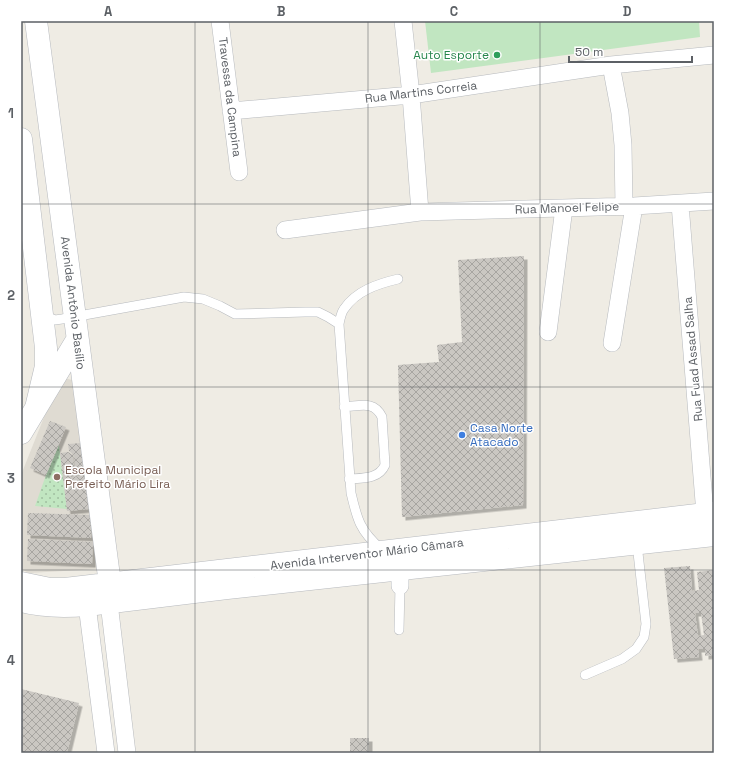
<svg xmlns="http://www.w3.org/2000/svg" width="735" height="774" font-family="'Space Grotesk',sans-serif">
<defs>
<pattern id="park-dots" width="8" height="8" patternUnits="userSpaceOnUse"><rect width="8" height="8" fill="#c1e6c1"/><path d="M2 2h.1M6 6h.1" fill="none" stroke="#a0bea0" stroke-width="1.8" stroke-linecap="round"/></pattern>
<pattern id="building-cross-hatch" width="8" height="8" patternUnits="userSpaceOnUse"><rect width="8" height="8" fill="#cac7c2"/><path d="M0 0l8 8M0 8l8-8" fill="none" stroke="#a7a5a1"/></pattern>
<filter id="shadow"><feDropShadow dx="3.5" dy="3.5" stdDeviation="0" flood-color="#0004"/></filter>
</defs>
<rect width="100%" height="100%" fill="#efece4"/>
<path fill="#dfdbd2" d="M 60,377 L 80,382 L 99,569 L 29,573 L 21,569 L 21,475 Z"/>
<path fill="url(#park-dots)" d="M 59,445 L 67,509 L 35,506 L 46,475 Z"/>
<path fill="#c1e6c1" d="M 425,21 L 699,21 L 700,37 L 431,73 Z"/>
<path fill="url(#building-cross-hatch)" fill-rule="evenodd" filter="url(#shadow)" d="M 524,256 L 523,505 L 402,517 L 398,365 L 439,362 L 437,345 L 462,342 L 458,260 Z
M 50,421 L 66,427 L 46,475 L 30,468 Z
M 82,443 L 85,474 L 73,476 L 72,468 L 75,467 L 74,455 L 69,451 L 68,444 Z
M 68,452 L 73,455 L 74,466 L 70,466 L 71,477 L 86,475 L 89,509 L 67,511 L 60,453 Z
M 28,513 L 92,515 L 91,538 L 27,535 Z
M 28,539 L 93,542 L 92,564 L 27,561 Z
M 690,566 L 692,591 L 699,590 L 697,572 L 714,570 L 714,655 L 705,656 L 705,649 L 698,649 L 699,657 L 674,659 L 664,568 ZM 695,613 L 701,613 L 704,635 L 698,636 Z
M 21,689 L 79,703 L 67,753 L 21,753 Z
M 350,738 L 369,738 L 369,753 L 350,753 Z"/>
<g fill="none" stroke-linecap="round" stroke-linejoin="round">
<defs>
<path id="service" d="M 44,315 L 55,320 L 62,319 L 184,297 L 203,299 L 220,306 L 235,314 L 305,312 L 318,312 L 328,317 L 339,324
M 344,407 C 360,406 374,400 382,417 L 385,465 C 379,479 363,478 349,479
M 381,549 C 360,531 357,519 351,493 L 339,324 C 340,319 341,313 344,309 C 356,291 377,284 398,279
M 399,630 L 400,586
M 585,675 L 622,659 L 636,649 L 644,637 L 646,624 L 637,544"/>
<path id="minor" d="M 220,21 L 239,172
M 403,21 L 411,95 L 420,212
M 611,65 L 620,113 L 623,145 L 624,206
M 231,111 L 411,95 L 611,65 L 714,55
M 680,204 L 705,514
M 285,230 L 420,212 L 634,206 L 714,201
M 548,332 L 564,208
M 612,343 L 634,206
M 400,570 L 400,586
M 109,603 L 127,753
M 87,605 L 106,753"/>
<path id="secondary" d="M 36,21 L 110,584
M 21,139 L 46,348 L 46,366 L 36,408
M 21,433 L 77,340
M 21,583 L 50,589 L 65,589 L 714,513
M 21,601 C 43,607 64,607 87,605 L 227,588 L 714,535"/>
</defs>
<use href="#service" stroke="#b7babe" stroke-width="10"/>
<use href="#minor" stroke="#b7babe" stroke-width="18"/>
<use href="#secondary" stroke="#b6b9be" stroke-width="23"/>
<use href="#service" stroke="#fff" stroke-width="9"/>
<use href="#minor" stroke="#fff" stroke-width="17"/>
<use href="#secondary" stroke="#fff" stroke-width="22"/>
</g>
<path fill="none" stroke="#5c6065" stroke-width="1" stroke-opacity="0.55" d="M 195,21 L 195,753M 368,21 L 368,753M 540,21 L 540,753M 21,204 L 714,204M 21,387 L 714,387M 21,570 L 714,570"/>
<circle fill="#2e9e5b" stroke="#fff" stroke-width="1.5" cx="497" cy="55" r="4"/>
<circle fill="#3f7fe0" stroke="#fff" stroke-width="1.5" cx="462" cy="435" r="4"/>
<circle fill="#8d6e63" stroke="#fff" stroke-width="1.5" cx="57" cy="477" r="4"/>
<g text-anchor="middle" stroke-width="3" stroke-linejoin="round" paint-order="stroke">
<g font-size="12" fill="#27864d" stroke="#fff" text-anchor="end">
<text x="489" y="59">Auto Esporte</text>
</g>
<g font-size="12" fill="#5c6065" stroke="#fff">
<text transform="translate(421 92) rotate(-7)" y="4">Rua Martins Correia</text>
<text transform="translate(230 97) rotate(83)" y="4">Travessa da Campina</text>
<text transform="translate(567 208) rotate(-2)" y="4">Rua Manoel Felipe</text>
<text transform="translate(73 303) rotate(83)" y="4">Avenida Antônio Basílio</text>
<text transform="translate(693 359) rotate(-95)" y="4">Rua Fuad Assad Salha</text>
<text transform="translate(367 554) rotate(-7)" y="4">Avenida Interventor Mário Câmara</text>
</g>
<g font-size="12" fill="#366cbe" stroke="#fff" text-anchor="start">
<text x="470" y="432">Casa Norte<tspan x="470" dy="14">Atacado</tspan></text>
</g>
<g font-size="12" fill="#785e54" stroke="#fff" text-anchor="start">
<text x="65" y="474">Escola Municipal<tspan x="65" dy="14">Prefeito Mário Lira</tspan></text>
</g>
</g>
<rect width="735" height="774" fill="none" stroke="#ffffff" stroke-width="44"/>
<path d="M569 56v6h123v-6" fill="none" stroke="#5c6065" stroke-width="2"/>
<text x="575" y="56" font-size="12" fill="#5c6065" stroke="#ffffff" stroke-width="3" paint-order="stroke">50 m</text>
<rect x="22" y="22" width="691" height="730" fill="none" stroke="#5c6065" stroke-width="1.5"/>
<g font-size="13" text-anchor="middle" font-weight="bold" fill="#5c6065">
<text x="108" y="16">A</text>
<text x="281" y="16">B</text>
<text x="454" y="16">C</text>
<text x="627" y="16">D</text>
<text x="11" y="118">1</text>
<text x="11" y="300">2</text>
<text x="11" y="483">3</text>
<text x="11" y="665">4</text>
</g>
</svg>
